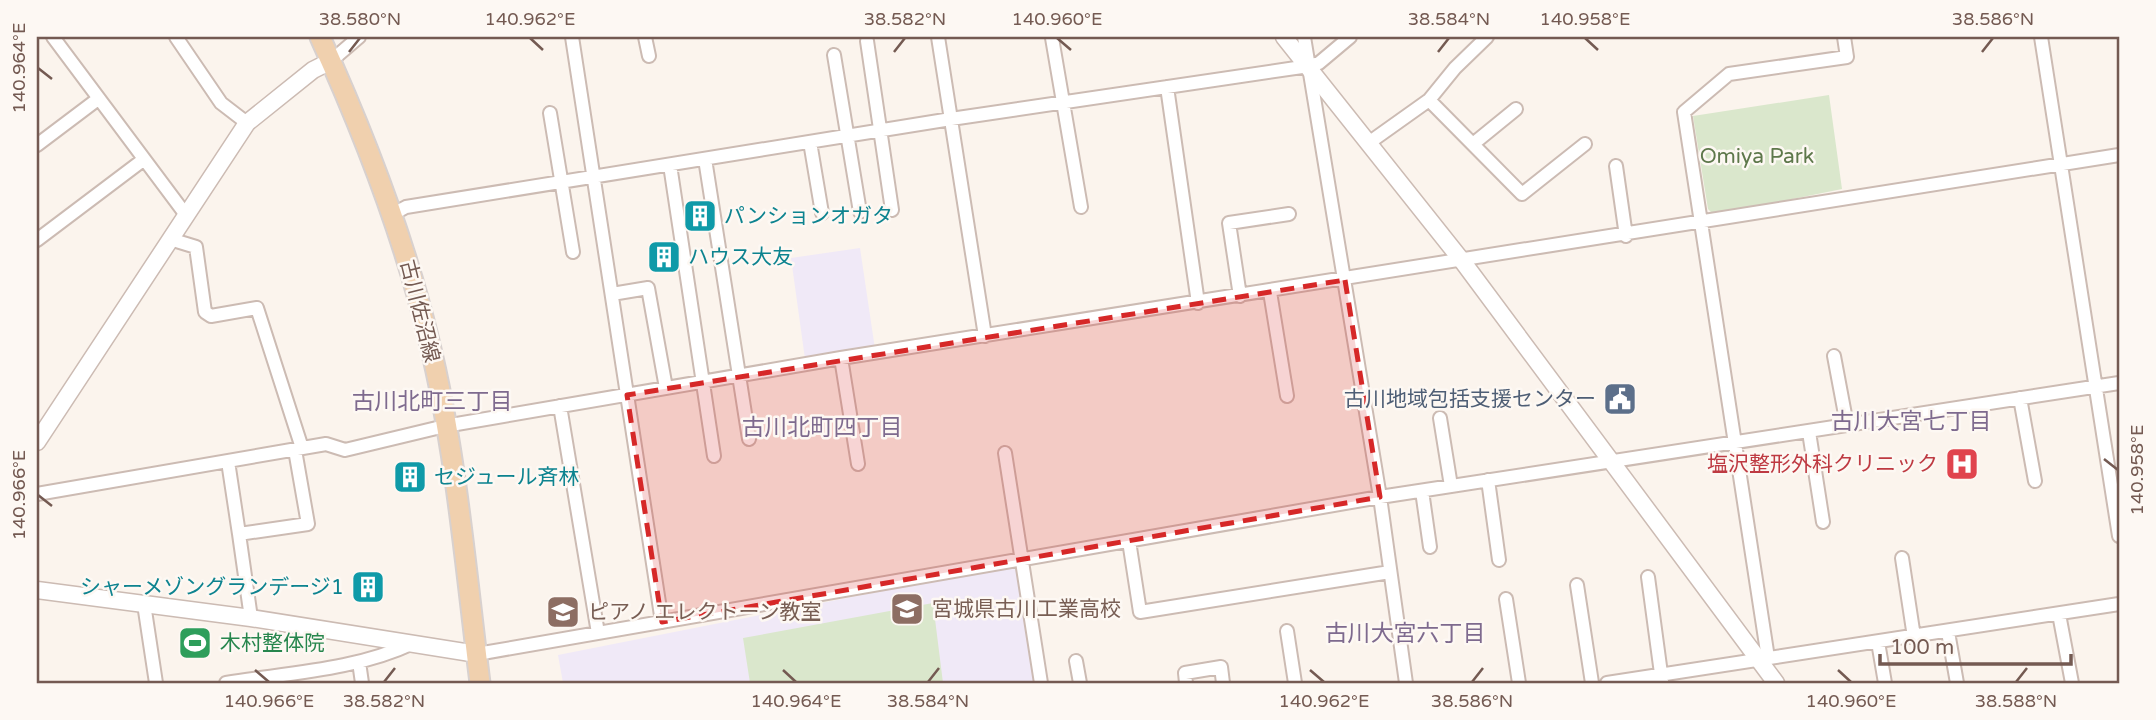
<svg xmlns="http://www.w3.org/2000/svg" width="2156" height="720" font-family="'Varela Round','Noto Sans JP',sans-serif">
<rect width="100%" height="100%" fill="#fbf4ed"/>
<path fill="#f0e9f7" d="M 860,248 L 875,349 L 805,359 L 791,258 Z
M 1019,564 L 1035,683 L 563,683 L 558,655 Z"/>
<path fill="#dae7cc" d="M 1829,95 L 1842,189 L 1714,215 L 1708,209 L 1693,116 Z
M 933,603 L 943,683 L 750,683 L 743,638 Z"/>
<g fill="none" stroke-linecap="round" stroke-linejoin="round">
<defs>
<path id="minor" d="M 53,37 L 186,215
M 176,37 L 221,103 L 247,123
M 572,37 L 662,622
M 645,37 L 649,56
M 938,37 L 985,336
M 1304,37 L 1380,497 L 1406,683
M 2041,37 L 2119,536
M 1052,38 L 1081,207
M 867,41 L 892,210
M 834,55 L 860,212
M 331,61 L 359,37
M 1167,87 L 1198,303
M 1429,100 L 1522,194 L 1585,144
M 550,113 L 573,252
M 810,142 L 822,213
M 1370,142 L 1429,100 L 1455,68 L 1487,37
M 1473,144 L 1516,109
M 37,145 L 98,99
M 705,159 L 749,439
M 670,165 L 714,456
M 1616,166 L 1626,236
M 393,214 L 406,207 L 951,119 L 1309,66 L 1319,63 L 1350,37
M 170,239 L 196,247 L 205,312 L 211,316 L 257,308 L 302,448
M 37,240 L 143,160
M 1270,292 L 1287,396
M 612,294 L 648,288 L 666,388
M 1240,296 L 1229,223 L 1289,214
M 1834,356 L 1847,425
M 841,358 L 858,464
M 2020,398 L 2035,481
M 560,406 L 598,633
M 1440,418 L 1451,486
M 1809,432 L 1823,522
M 1005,453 L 1041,683
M 229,468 L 239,534
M 1488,480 L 1499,560
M 1422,491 L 1430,547
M 37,494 L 326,444 L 345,450 L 445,426 L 841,358 L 2119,155
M 1129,541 L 1140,612 L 1390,572
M 1902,558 L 1914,637
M 1648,577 L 1662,681
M 1577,585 L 1592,683
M 1506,599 L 1519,683
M 144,604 L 156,683
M 2059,614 L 2072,683
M 251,618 L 239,534 L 308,524 L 295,450
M 1287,631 L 1295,683
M 1948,632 L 1957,683
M 1878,642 L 1885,683
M 477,654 L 1380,497 L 2119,383
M 1768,658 L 1684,112 L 1729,74 L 1847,57 L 1844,37
M 1076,661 L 1080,683
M 359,662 L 362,683
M 226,683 C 288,673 356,670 413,643
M 1186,683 L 1185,673 L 1221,667 L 1223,683
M 1607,683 L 2119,604"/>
<path id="tertiary" d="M 1284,37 L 1463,262 L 1776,683
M 37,442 L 247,123 L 313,70 L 331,61
M 37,590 L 251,618 L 477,654"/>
<path id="primary" d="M 320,37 C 365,136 404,236 429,341 C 456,450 466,572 480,683"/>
</defs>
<use href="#minor" stroke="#ccbbb3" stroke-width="16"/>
<use href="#tertiary" stroke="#ccbbb3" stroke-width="19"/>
<use href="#primary" stroke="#d8d1cf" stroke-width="23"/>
<use href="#minor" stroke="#fff" stroke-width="12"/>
<use href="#tertiary" stroke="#fff" stroke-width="16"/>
<use href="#primary" stroke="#f0d0ae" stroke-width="19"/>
</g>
<path fill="#d62828" fill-opacity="0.2" stroke="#d62828" stroke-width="5" stroke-dasharray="14 9" stroke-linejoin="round" d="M 1345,280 L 1380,497 L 662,622 L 627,395 Z"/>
<path fill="none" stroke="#745a52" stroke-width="2.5" d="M 530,38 L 543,50M 1057,38 L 1071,50M 1585,38 L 1598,50M 349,52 L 360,38M 894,52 L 905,38M 1438,52 L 1449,38M 1982,52 L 1993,38M 38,68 L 52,79M 2104,459 L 2118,470M 38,495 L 52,506M 255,670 L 269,682M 783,670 L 796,682M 1310,670 L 1324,682M 1838,670 L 1851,682M 384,682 L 395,668M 928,682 L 939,668M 1472,682 L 1483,668M 2016,682 L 2027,668"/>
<defs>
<symbol id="building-square" viewBox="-11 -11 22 22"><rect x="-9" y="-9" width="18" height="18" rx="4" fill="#0f9aa8" stroke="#fdf8f3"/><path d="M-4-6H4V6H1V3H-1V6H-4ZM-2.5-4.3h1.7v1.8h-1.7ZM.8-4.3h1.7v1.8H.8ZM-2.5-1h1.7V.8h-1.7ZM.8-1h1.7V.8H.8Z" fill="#fff"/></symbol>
<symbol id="civic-square" viewBox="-11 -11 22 22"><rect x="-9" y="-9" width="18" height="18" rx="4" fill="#5c6f8a" stroke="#fdf8f3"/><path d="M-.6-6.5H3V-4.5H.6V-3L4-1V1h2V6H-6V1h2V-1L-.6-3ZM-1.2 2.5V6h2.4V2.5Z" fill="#fff"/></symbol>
<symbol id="hospital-square" viewBox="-11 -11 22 22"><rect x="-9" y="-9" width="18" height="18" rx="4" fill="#e0444e" stroke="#fdf8f3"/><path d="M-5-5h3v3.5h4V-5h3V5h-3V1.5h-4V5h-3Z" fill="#fff"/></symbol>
<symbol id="school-square" viewBox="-11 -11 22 22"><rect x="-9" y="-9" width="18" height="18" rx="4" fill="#8d6e63" stroke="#fdf8f3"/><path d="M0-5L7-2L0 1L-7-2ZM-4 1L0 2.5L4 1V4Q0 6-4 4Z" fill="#fff"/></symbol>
<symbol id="stadium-square" viewBox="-11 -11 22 22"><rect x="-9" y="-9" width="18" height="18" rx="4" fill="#2e9e5b" stroke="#fdf8f3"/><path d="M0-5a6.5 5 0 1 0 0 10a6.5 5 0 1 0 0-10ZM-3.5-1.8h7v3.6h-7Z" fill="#fff"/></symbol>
</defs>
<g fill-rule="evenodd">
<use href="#building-square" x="681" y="197" width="38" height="38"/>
<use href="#building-square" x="645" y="238" width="38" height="38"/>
<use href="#civic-square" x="1601" y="380" width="38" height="38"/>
<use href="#hospital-square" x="1943" y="445" width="38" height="38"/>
<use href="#building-square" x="391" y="458" width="38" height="38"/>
<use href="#building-square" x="349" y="568" width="38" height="38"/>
<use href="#school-square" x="888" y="590" width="38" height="38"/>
<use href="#school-square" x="544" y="593" width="38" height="38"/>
<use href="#stadium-square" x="176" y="624" width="38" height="38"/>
</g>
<g text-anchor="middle" stroke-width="5" stroke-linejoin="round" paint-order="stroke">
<g font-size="21" fill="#5e784b" stroke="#fdf8f3">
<text x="1757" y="163">Omiya Park</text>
</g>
<g font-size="21" fill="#0d838f" stroke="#fdf8f3" text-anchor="start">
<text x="724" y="223">パンションオガタ</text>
<text x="688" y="264">ハウス大友</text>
<text x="434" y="484">セジュール斉林</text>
<text x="344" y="594" text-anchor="end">シャーメゾングランデージ1</text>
</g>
<g font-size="21" fill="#745a52" stroke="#fdf8f3">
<text transform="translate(420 311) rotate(76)" y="7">古川佐沼線</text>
</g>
<g font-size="21" fill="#4e5e75" stroke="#fdf8f3" text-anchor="end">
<text x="1596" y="406">古川地域包括支援センター</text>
</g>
<g font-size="21" fill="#be3a42" stroke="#fdf8f3" text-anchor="end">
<text x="1938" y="471">塩沢整形外科クリニック</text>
</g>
<g font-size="21" fill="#785e54" stroke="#fdf8f3" text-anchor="start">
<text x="932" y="616">宮城県古川工業高校</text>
<text x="588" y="619">ピアノ エレクトーン教室</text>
</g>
<g font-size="21" fill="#27864d" stroke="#fdf8f3" text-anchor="start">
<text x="220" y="650">木村整体院</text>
</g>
<g font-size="23" fill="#7e6a8e" stroke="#fdf8f3">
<text x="432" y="409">古川北町三丁目</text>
<text x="1911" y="429">古川大宮七丁目</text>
<text x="822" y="435">古川北町四丁目</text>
<text x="1405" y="641">古川大宮六丁目</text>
</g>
</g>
<rect width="2156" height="720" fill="none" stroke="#fdf8f3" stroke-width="77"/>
<path d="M1880 654v10h191v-10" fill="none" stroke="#745a52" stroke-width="3.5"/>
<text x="1890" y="654" font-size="21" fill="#745a52" stroke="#fdf8f3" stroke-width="5" paint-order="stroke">100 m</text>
<rect x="38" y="38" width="2080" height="644" fill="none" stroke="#745a52" stroke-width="2.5"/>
<g font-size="18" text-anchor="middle" fill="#745a52">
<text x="360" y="25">38.580°N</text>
<text x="530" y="25">140.962°E</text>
<text x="905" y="25">38.582°N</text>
<text x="1057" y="25">140.960°E</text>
<text x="1449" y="25">38.584°N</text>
<text x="1585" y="25">140.958°E</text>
<text x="1993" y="25">38.586°N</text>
<text transform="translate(19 68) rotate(-90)" y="6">140.964°E</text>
<text transform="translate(2137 470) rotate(-90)" y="6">140.958°E</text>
<text transform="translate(19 495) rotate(-90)" y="6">140.966°E</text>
<text x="269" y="707">140.966°E</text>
<text x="384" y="707">38.582°N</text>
<text x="796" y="707">140.964°E</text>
<text x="928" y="707">38.584°N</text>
<text x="1324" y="707">140.962°E</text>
<text x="1472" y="707">38.586°N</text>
<text x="1851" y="707">140.960°E</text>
<text x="2016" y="707">38.588°N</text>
</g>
</svg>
